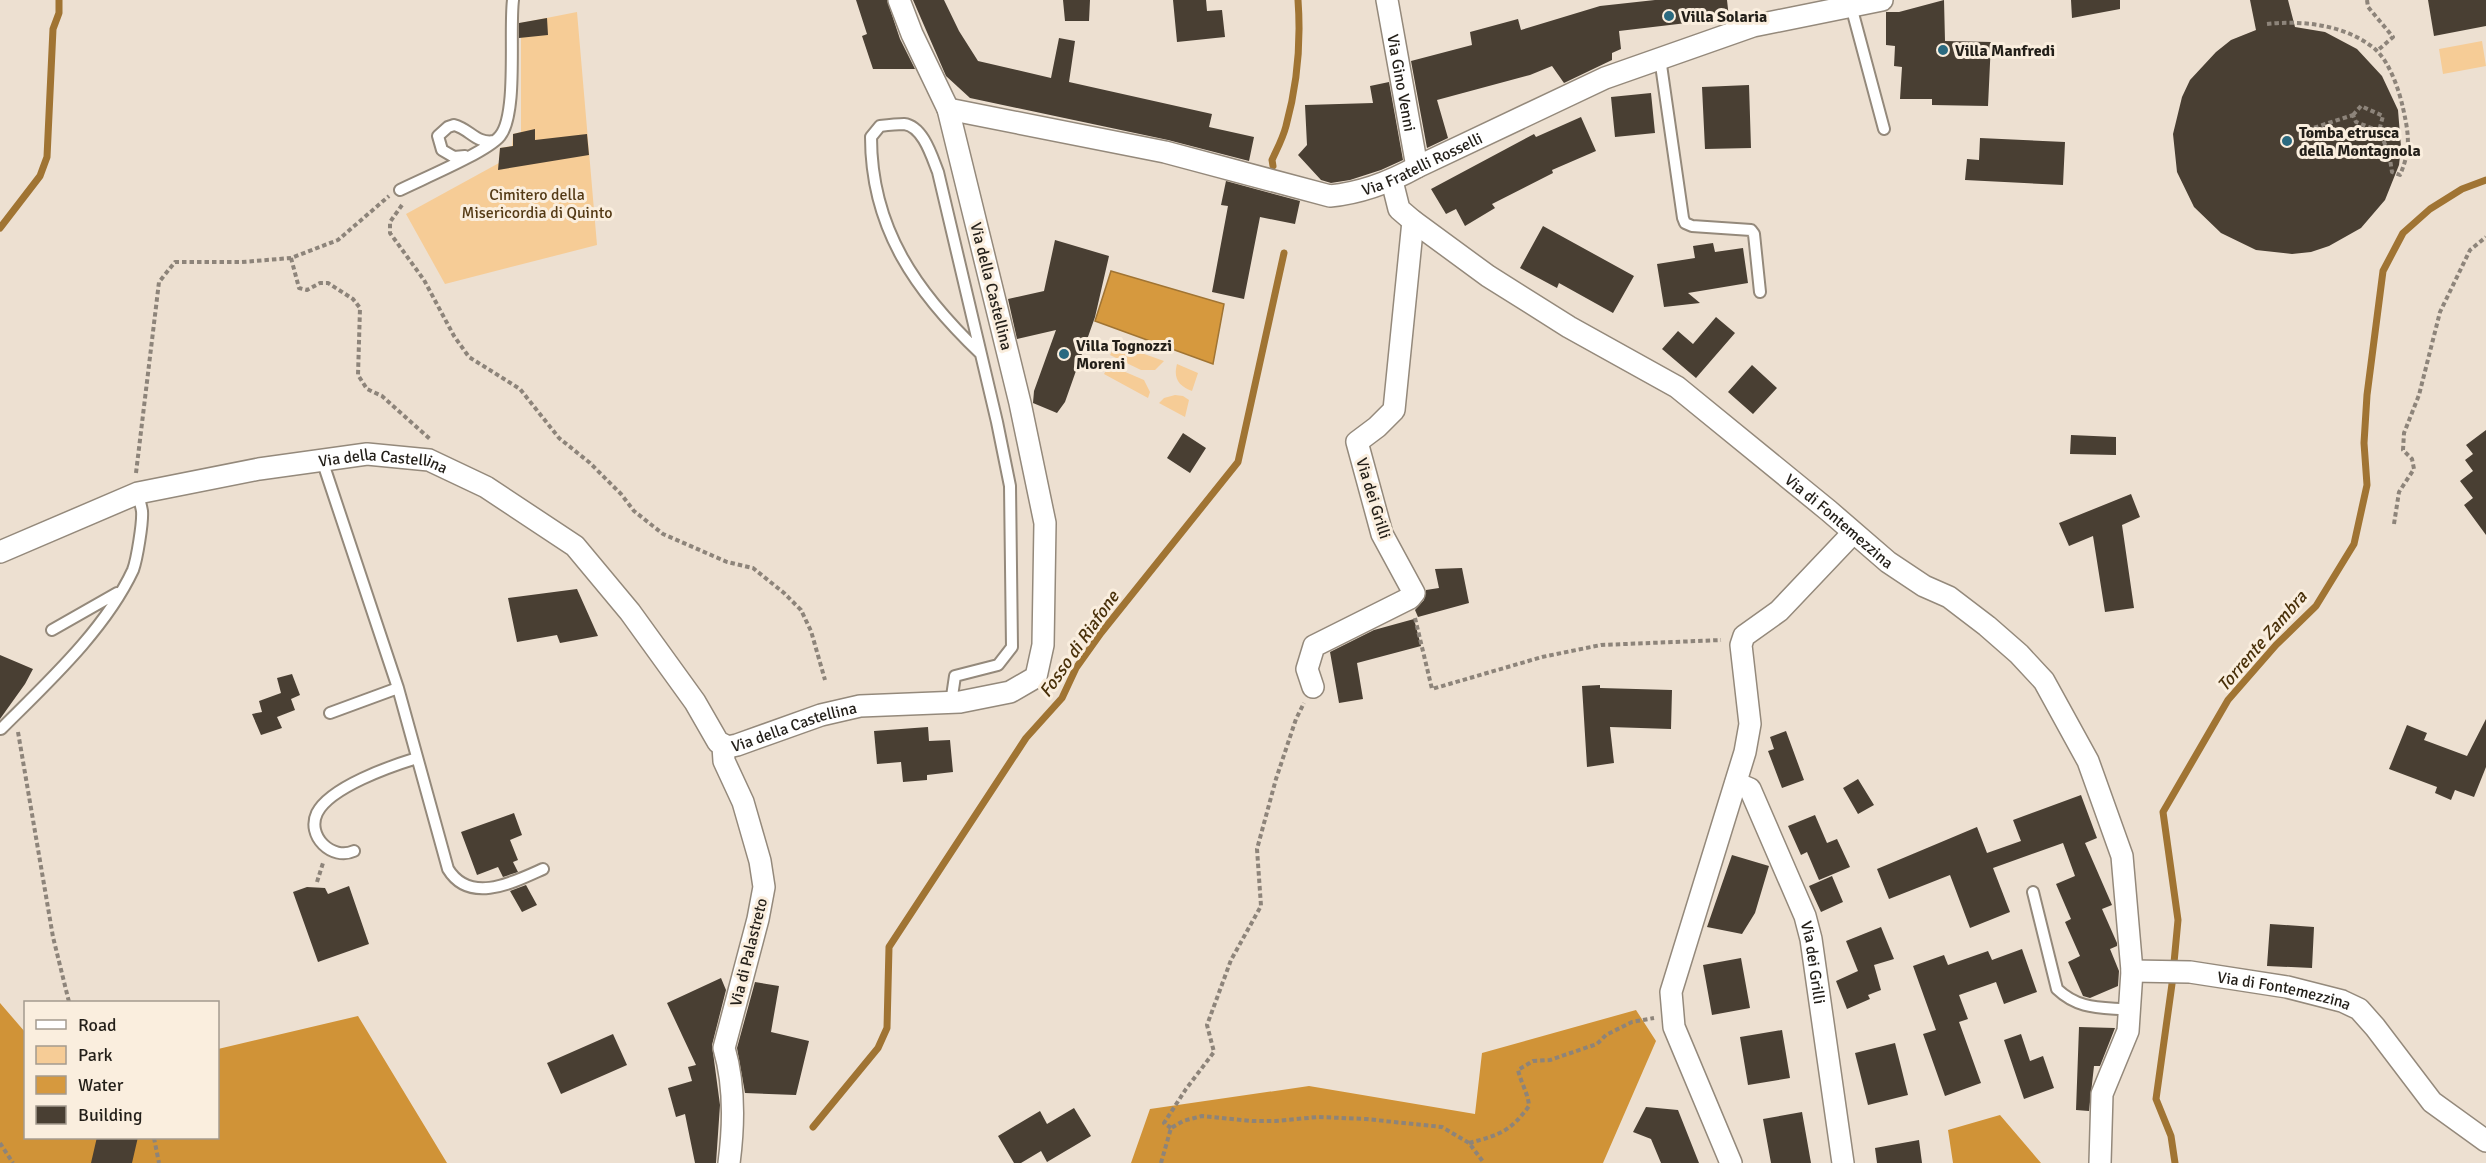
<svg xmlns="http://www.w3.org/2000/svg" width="2486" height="1163" font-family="Signika,sans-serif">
<rect width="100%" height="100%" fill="#ede0d1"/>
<path fill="#f6cc96" d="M 577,12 L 597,245 L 445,284 L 406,214 L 499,163 L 500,148 L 512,146 L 513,134 L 521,132 L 521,23 Z
M 2482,41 L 2486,66 L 2443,74 L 2439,49 Z
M 1116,344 L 1164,361 L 1155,370 L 1141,370 L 1110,355 Z
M 1177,364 L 1198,373 L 1192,391 C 1179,386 1173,379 1177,364 Z
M 1109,365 L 1144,380 L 1150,392 L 1148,398 L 1104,374 Z
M 1175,395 L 1183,396 L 1189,400 L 1185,417 L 1159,403 L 1164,398 Z"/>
<path fill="#d09337" d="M 0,1003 L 25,1032 L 26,1138 L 218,1138 L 218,1049 L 358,1016 L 447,1163 L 0,1163 Z
M 1636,1010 L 1656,1041 L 1603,1163 L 1131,1163 L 1150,1109 L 1309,1086 L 1475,1114 L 1482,1053 Z
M 2000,1115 L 2041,1163 L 1953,1163 L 1948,1130 Z"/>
<path fill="#d6993e" stroke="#a07433" stroke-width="1.5" d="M 1111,271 L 1224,304 L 1213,364 L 1095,321 Z"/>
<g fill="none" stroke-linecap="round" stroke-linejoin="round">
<path stroke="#a07433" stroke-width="7" d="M 1273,166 L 1272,160 C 1277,149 1283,138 1286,126 C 1297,86 1301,41 1298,0
M 0,228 L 40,176 L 47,157 L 53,29 L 59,13 L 59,0
M 813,1127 L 878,1048 L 887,1028 L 889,947 L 1026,738 L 1062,698 L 1076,668 L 1101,633 L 1238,462 L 1284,253
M 2175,1163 L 2171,1136 L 2156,1099 L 2172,984 L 2178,920 L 2163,812 L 2228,700 L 2276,645 L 2316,606 L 2354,544 L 2367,485 L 2364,443 L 2367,395 L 2383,271 L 2403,233 L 2430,209 L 2462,189 L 2486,180"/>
</g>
<path fill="#493f33" d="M 856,0 L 887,0 L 900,39 L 915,69 L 873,69 L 862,36 L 867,34 Z
M 913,0 L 944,0 L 959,31 L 978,61 L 1051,78 L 1059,38 L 1075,41 L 1069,82 L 1212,114 L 1209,127 L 1254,137 L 1249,161 L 1168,140 L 970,98 L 946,76 Z
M 1063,0 L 1090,0 L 1089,21 L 1065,21 Z
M 1173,0 L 1206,0 L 1207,11 L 1222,10 L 1225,37 L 1177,42 Z
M 1655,0 L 1727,0 L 1729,18 L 1619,31 L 1621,49 L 1612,53 L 1612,60 L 1564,83 L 1552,66 L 1530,75 L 1437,100 L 1448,138 L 1427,148 L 1411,61 L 1472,45 L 1470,32 L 1518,19 L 1521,30 L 1600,6 Z
M 1944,0 L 1945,41 L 1991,42 L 1988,106 L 1932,105 L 1932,99 L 1900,99 L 1902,67 L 1894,66 L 1895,46 L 1886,45 L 1886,12 L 1899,12 Z
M 2071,0 L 2120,0 L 2120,9 L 2072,18 Z
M 2250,0 L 2288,0 L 2295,27 L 2325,32 L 2357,49 L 2382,76 L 2398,110 L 2401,147 L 2399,165 L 2385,200 L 2361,228 L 2329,246 L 2311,252 L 2292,254 L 2256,250 L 2221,233 L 2194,207 L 2177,172 L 2173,134 L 2182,97 L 2190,80 L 2216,52 L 2231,40 L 2256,30 Z
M 2428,0 L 2486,0 L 2486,26 L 2434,36 Z
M 547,18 L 548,35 L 519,38 L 519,23 Z
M 1389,82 L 1403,160 L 1381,170 L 1350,180 L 1331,183 L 1321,180 L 1298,155 L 1307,145 L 1305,105 L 1373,103 L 1370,86 Z
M 1749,85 L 1751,148 L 1705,149 L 1702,87 Z
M 1651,93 L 1655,133 L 1615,137 L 1611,97 Z
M 1581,117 L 1596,151 L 1552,170 L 1553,173 L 1492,204 L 1495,208 L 1465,226 L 1456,209 L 1446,214 L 1431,189 L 1534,134 L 1536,137 Z
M 535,129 L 535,140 L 587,134 L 589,155 L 498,170 L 500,148 L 513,146 L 513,134 Z
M 1980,138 L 2065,142 L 2063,185 L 1965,180 L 1967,159 L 1979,160 Z
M 1226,181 L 1300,201 L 1295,224 L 1260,217 L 1244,299 L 1212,292 L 1228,206 L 1221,205 Z
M 1543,226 L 1634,276 L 1613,313 L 1559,283 L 1557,288 L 1520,268 Z
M 1055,240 L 1109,256 L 1095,317 L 1065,402 L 1057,413 L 1033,403 L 1034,391 L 1056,330 L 1017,339 L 1008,299 L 1044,291 Z
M 1713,243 L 1715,252 L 1743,248 L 1748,283 L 1688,293 L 1700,303 L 1664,307 L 1657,264 L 1695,258 L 1693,246 Z
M 1716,317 L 1735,333 L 1696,378 L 1662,349 L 1678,331 L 1693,344 Z
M 1752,365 L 1777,388 L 1753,414 L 1728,392 Z
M 2486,430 L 2486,535 L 2464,505 L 2473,498 L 2460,481 L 2473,471 L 2465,460 L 2473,454 L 2466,445 Z
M 1183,433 L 1206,448 L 1190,473 L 1167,458 Z
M 2071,435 L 2116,437 L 2116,455 L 2070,454 Z
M 2131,494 L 2140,517 L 2122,525 L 2134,608 L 2105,612 L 2093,536 L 2069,546 L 2059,523 Z
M 1462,568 L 1469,603 L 1418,617 L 1415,610 L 1424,600 L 1426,590 L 1439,588 L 1435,569 Z
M 577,589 L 598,636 L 560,643 L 557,635 L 517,642 L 508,598 Z
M 1414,619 L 1421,646 L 1357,663 L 1363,699 L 1339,703 L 1330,652 L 1374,630 Z
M 0,655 L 33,669 L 25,684 L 0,719 Z
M 292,674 L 300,695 L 291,699 L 295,710 L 277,717 L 282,728 L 261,735 L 252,714 L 262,712 L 259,701 L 281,693 L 277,678 Z
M 1600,685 L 1600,688 L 1672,690 L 1671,729 L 1610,727 L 1614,763 L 1587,767 L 1582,686 Z
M 2486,719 L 2486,767 L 2474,797 L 2455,790 L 2451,800 L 2435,793 L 2437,787 L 2389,769 L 2407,725 L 2427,733 L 2424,740 L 2467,756 Z
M 928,727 L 929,741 L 950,740 L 953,772 L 927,775 L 927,780 L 903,782 L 901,762 L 877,764 L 874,731 Z
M 1786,731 L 1804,780 L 1782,788 L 1768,751 L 1774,749 L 1770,737 Z
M 1858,779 L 1874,805 L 1858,814 L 1843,788 Z
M 2081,795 L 2097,838 L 2085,843 L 2112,905 L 2102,909 L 2117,943 L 2117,946 L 2110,949 L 2119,971 L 2118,986 L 2090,998 L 2083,996 L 2068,962 L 2080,956 L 2065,922 L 2071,919 L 2056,884 L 2075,876 L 2063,843 L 1993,868 L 2010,912 L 1970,928 L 1950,875 L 1889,899 L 1877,869 L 1977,827 L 1987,853 L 2021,841 L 2013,820 Z
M 514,813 L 522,835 L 510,840 L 518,860 L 513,862 L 518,872 L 503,877 L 498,867 L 477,875 L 461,832 Z
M 1815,815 L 1827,843 L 1837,839 L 1850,867 L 1819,880 L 1807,852 L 1801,855 L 1788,826 Z
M 1732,855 L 1769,866 L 1755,913 L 1742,934 L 1707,927 Z
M 1832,876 L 1843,902 L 1821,912 L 1809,886 Z
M 526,885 L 537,905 L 522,912 L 510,891 Z
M 349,886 L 369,944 L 318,962 L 293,892 L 307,887 L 325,888 L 328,894 Z
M 2270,924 L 2314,927 L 2312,968 L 2267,966 Z
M 1881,927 L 1894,959 L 1874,965 L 1881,990 L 1868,995 L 1870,999 L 1847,1009 L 1836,981 L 1858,971 L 1846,941 Z
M 2022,949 L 2037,992 L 2004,1004 L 1996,982 L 1959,995 L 1968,1019 L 1959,1022 L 1981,1083 L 1945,1096 L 1923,1034 L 1936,1030 L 1913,966 L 1944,955 L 1948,965 L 1988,951 L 1992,960 Z
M 1741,958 L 1750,1008 L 1712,1015 L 1703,965 Z
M 721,978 L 726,990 L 712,1045 L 720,1105 L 716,1163 L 695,1163 L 685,1114 L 676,1117 L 668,1088 L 692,1081 L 688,1067 L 696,1065 L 667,1003 Z
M 755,982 L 779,986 L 771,1032 L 809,1041 L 796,1095 L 745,1093 L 737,1048 Z
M 2079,1027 L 2115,1028 L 2100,1066 L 2094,1066 L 2089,1111 L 2076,1110 Z
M 1782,1030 L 1790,1078 L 1748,1085 L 1740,1037 Z
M 613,1034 L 627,1065 L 561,1094 L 547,1063 Z
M 2021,1034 L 2030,1061 L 2043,1056 L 2054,1088 L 2024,1099 L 2004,1040 Z
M 1895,1043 L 1908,1095 L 1868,1105 L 1855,1053 Z
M 1646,1107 L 1678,1110 L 1699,1163 L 1661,1163 L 1651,1139 L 1633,1132 Z
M 1074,1108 L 1091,1136 L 1047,1162 L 1041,1151 L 1021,1163 L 1014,1163 L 998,1136 L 1040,1111 L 1047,1124 Z
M 1802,1112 L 1811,1163 L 1771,1163 L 1763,1119 Z
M 97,1137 L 138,1137 L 132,1163 L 91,1163 Z
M 1919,1140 L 1922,1163 L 1877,1163 L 1875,1148 Z"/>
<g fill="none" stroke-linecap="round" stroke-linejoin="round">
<defs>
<path id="lane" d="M 1851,6 L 1884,129
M 1660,58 L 1683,218 L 1685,223 L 1692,226 L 1751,230 L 1754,234 L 1760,292
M 465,156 L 454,157 L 442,150 L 438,136 L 448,127 L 454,125 C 470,129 476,144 494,141
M 400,190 C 422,179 487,152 500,136 C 518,114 509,31 513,0
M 322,460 L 398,688 L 448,869 C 470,905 514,882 543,869
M 52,630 L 117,593
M 951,703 L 955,676 L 998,665 L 1012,647 L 1010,486 L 997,422 L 938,172 C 932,157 923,126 904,124 C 896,124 888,125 880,126 L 871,137 C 871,229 917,293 981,354
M 330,713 L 398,688
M 1,729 C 47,683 105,630 133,570 C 137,559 143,522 142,511 C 141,505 139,499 138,493
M 354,851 C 332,861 306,836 317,813 C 330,787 391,766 417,758
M 2033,892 L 2057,989 C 2079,1010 2101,1007 2130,1010"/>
<g id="street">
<path id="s1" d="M 1387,0 L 1417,167"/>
<path id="s2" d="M 948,109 L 1165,152 L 1330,196 C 1361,193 1390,182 1417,167 L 1605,78 L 1753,26 L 1882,0"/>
<path id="s3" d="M 1392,181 L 1399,209 L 1413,221 L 1488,276 L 1569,327 L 1677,387 L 1829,511 L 1888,562 L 1924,586 L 1949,597 L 1987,626 L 2019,654 L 2044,681 L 2088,761 L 2122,856 L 2132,971 L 2128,1031 L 2102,1094 L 2100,1163"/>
<path id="s4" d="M 0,552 L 138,493 L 259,469 L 367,454 L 429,460 L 486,487 L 575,546 L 630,612 L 695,702 L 718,742 L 728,747 L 737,745 L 821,715 L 860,706 L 960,702 L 1010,692 L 1036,677 L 1043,645 L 1045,523 L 1020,403 L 948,109 L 912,34 L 899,0"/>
<path d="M 1313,687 L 1307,669 L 1314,646 L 1410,598 L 1414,593 L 1382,534 L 1357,442 L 1377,427 L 1394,410 L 1413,221"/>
<path d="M 723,746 L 724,761 L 743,802 L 760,861 L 764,887 L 758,919 L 724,1048 C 735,1085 734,1125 729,1163"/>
<path id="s5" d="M 1736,783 L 1750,789 L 1805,916 L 1811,939 L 1843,1163"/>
<path id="s6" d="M 2132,971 L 2190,972 L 2287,987 L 2342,1001 L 2359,1009 L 2375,1027 L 2432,1102 L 2486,1141"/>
<path d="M 1731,1163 L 1674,1027 L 1671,992 L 1745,752 L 1750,724 L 1741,645 L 1744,636 L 1779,611 L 1853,533"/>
</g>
</defs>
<use href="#lane" stroke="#94897b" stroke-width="14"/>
<use href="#street" stroke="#94897b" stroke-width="24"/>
<path stroke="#8d847a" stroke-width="4" stroke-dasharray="4.5 3" stroke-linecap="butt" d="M 2367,0 L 2368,7 L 2393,37 L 2377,51
M 2267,24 C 2304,20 2347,25 2376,50 C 2390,63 2399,90 2403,108 C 2409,135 2411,149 2400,175 L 2392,172 L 2389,153 L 2379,131 L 2356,122 L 2353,115
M 2353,115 L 2361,106 L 2383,116 L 2379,131
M 2307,130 L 2353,115
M 402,205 L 390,222 L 390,233 L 424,280 L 454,336 L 469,357 L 520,389 L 559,438 L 590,463 L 621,494 L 634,511 L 663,534 L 727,562 L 753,568 L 784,593 L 801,610 L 811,631 L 825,680
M 291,258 L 299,288 L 307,290 L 320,283 L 328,283 L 353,299 L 360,308 L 358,375 L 367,389 L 382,396 L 430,439
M 136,473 L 159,282 L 175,262 L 242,262 L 291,258 L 338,240 L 389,196
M 2394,524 L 2399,492 L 2414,469 L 2412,459 L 2403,450 L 2404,433 L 2419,395 L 2440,312 L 2470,250 L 2486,237
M 1415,618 L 1432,689 L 1542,657 L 1601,645 L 1721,640
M 18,732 L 53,937 L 69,1002
M 317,882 L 323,863
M 1171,1128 L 1164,1123 L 1186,1089 L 1214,1052 L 1207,1025 L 1231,960 L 1261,906 L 1257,849 L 1276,779 L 1296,719 L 1304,703
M 154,1138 L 159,1163
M 0,1143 L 13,1163
M 1469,1143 C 1499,1135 1510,1132 1529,1106 C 1528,1093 1521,1083 1518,1070 L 1533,1061 L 1550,1060 L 1597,1044 L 1606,1035 L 1632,1022 L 1654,1018
M 1161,1163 L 1171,1128 L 1183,1121 L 1202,1116 L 1252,1121 L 1276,1121 L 1318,1117 L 1366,1119 L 1442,1127 L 1469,1143 L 1484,1163"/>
<use href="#lane" stroke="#fff" stroke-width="10"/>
<use href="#street" stroke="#fff" stroke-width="21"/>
</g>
<g fill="#2b6a80" stroke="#faeede" stroke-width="2">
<circle cx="1669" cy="16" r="6"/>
<circle cx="1943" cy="50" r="6"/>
<circle cx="2287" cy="141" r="6"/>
<circle cx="1064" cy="354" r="6"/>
</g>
<g text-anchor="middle" stroke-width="6" stroke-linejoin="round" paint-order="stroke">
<g font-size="16" font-weight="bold" fill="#231f19" stroke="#faeede" text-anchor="start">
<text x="1681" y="22">Villa Solaria</text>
<text x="1955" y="56">Villa Manfredi</text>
<text x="2299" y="138">Tomba etrusca<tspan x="2299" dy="18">della Montagnola</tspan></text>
<text x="1076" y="351">Villa Tognozzi<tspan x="1076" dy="18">Moreni</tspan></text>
</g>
<g font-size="16" fill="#231f19" stroke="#faeede">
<text dy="6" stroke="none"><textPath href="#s1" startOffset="84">Via Gino Venni</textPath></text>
<text dy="6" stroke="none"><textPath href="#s2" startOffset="490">Via Fratelli Rosselli</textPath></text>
<text transform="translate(992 286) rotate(76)" y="6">Via della Castellina</text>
<text dy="6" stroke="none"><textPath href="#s4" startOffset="399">Via della Castellina</textPath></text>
<text transform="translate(1374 498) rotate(73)" y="6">Via dei Grilli</text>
<text dy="6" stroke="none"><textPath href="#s3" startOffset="570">Via di Fontemezzina</textPath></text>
<text dy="6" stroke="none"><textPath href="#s4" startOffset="938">Via della Castellina</textPath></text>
<text transform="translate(748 952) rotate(-76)" y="6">Via di Palastreto</text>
<text dy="6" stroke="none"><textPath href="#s5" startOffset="201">Via dei Grilli</textPath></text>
<text dy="6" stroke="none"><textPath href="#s6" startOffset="154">Via di Fontemezzina</textPath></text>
</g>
<g font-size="16" fill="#543a15" stroke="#faeede">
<text x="537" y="200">Cimitero della<tspan x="537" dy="18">Misericordia di Quinto</tspan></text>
</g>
<g font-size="18" font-style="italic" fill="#493009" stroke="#faeede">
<text transform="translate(2262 641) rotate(-49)" y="6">Torrente Zambra</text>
<text transform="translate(1079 644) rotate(-55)" y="6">Fosso di Riafone</text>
</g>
</g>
<rect x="24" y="1001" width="195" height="138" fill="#faeede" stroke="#a49b8f" stroke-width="1.5"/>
<rect x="36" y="1020" width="30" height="9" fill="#ffffff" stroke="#a49b8f" stroke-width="1.5"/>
<text x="78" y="1031" font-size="18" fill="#231f19">Road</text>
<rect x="36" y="1046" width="30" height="18" fill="#f6cc96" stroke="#a49b8f" stroke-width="1.5"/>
<text x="78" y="1061" font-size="18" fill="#231f19">Park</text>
<rect x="36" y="1076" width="30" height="18" fill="#d6993e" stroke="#a49b8f" stroke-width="1.5"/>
<text x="78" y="1091" font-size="18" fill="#231f19">Water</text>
<rect x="36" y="1106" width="30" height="18" fill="#493f33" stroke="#a49b8f" stroke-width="1.5"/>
<text x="78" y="1121" font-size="18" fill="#231f19">Building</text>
</svg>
